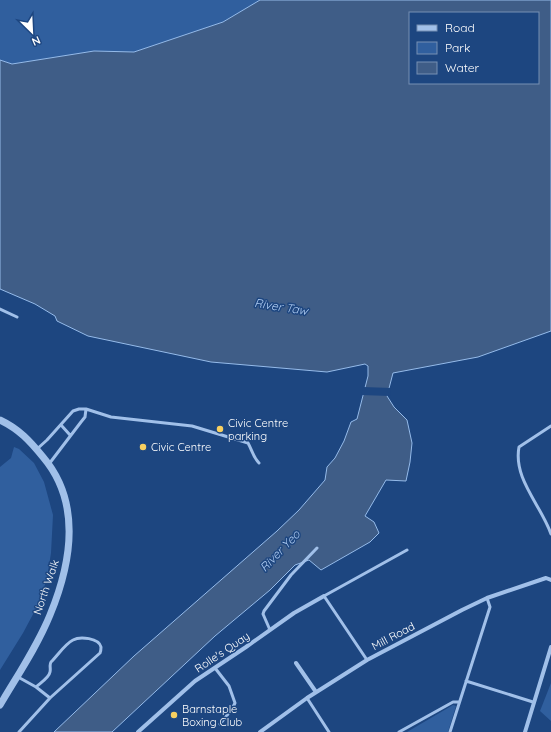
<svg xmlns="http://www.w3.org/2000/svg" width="551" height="732" font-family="Quicksand,sans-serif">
<rect width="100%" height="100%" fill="#1d4680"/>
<path fill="#305f9e" d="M 0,0 L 260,0 L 223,22 L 134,52 L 94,51 L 12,64 L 0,60 Z
M 14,447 L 19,449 L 34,463 L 44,482 L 53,515 L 51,553 L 47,578 L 39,603 L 23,633 L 0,670 L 0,467 L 11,458 Z
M 551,683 L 551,721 L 540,711 Z
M 453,705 L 456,706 L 448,732 L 407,732 Z"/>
<path fill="#3f5d87" stroke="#95bbea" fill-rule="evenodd" d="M 260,0 L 551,0 L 551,331 L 478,357 L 393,373 L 387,396 L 394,407 L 407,420 L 412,443 L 410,462 L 406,481 L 386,480 L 365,516 L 374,522 L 379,533 L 370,542 L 321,570 L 309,560 L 295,565 L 270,590 L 215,636 L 112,732 L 54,732 L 134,656 L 277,531 L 299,510 L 325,480 L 327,467 L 335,458 L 344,441 L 351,422 L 357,419 L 368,376 L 368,366 L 365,364 L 327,372 L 211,362 L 88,336 L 57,321 L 55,316 L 35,304 L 0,289 L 0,60 L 12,64 L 94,51 L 134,52 L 223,22 ZM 410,13 L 538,13 L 538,83 L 410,83 Z"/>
<path fill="#1d4680" d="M 363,387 L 391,388 L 390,396 L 361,395 Z"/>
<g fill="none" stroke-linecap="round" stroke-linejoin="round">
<path stroke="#a1c0e9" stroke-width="3" d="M 0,309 L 17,317
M 86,409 L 111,417 L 192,426 L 248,443 C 252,450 253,457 259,463
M 61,425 L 70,435
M 551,426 L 519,447 C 513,479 541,505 551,534
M 37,449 L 47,440 L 73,411 L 79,409 L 86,409 L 85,417 L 81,422 L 49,464
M 270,630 L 263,614 L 264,611 L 291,575 L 317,548
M 367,660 L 324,596 L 407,550
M 215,668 L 229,686 L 235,703 L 232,709 L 220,724
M 18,677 L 36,687 C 40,683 49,678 50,672 C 51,668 49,665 51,662 C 58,655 65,644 73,640 C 80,636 99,638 101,647 C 101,649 101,651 100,653 L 50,698 L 19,732
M 466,681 L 533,702
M 36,687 L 50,698
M 307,698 L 329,732
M 399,732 L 453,702 L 459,702
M 450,732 L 490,607 L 487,598"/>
<path stroke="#a1c0e9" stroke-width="4" d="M 296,663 L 316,692
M 138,732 L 195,681 L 246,647 L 294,613 L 324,596
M 260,732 L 307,698 L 367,660 L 462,610 L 487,598 L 546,578 L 551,580
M 525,732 L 551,647"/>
<path stroke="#a1c0e9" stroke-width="7" d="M 0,420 C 19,429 30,441 43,457 C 82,503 71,564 50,615 C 37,647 17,676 0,705"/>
</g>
<g fill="#f8d060" stroke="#1d4680" stroke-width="1.5">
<circle cx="220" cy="429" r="4"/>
<circle cx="143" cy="447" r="4"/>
<circle cx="174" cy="715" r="4"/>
</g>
<g text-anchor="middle" stroke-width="3" stroke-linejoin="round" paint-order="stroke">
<g font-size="11" fill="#fff" stroke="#1d4680" text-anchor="start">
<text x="228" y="427">Civic Centre<tspan x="228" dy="13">parking</tspan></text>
<text x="151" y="451">Civic Centre</text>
<text x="182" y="713">Barnstaple<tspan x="182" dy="13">Boxing Club</tspan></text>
</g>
<g font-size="11" fill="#fff" stroke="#1d4680">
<text transform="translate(46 587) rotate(-71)" y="4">North Walk</text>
<text transform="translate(393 636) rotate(-28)" y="4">Mill Road</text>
<text transform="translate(222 652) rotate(-34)" y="4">Rolle's Quay</text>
</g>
<g font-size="12" font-style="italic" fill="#adcaf0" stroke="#1d4680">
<text transform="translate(281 307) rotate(9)" y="4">River Taw</text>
<text transform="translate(280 551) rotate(-46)" y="4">River Yeo</text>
</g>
</g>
<rect x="409" y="12" width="130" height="72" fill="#1d4680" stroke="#7790b3"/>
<rect x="417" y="25" width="20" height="6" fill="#a1c0e9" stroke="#7790b3"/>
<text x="445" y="32" font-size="12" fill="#ffffff">Road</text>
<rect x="417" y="42" width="20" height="12" fill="#305f9e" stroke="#7790b3"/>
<text x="445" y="52" font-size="12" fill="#ffffff">Park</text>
<rect x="417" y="62" width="20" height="12" fill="#3f5d87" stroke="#7790b3"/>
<text x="445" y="72" font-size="12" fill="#ffffff">Water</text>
<g transform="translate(32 32) rotate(156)" stroke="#1d4680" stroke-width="3" paint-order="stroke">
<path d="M0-3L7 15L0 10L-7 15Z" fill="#ffffff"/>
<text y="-6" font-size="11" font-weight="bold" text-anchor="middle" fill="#ffffff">N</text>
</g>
</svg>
